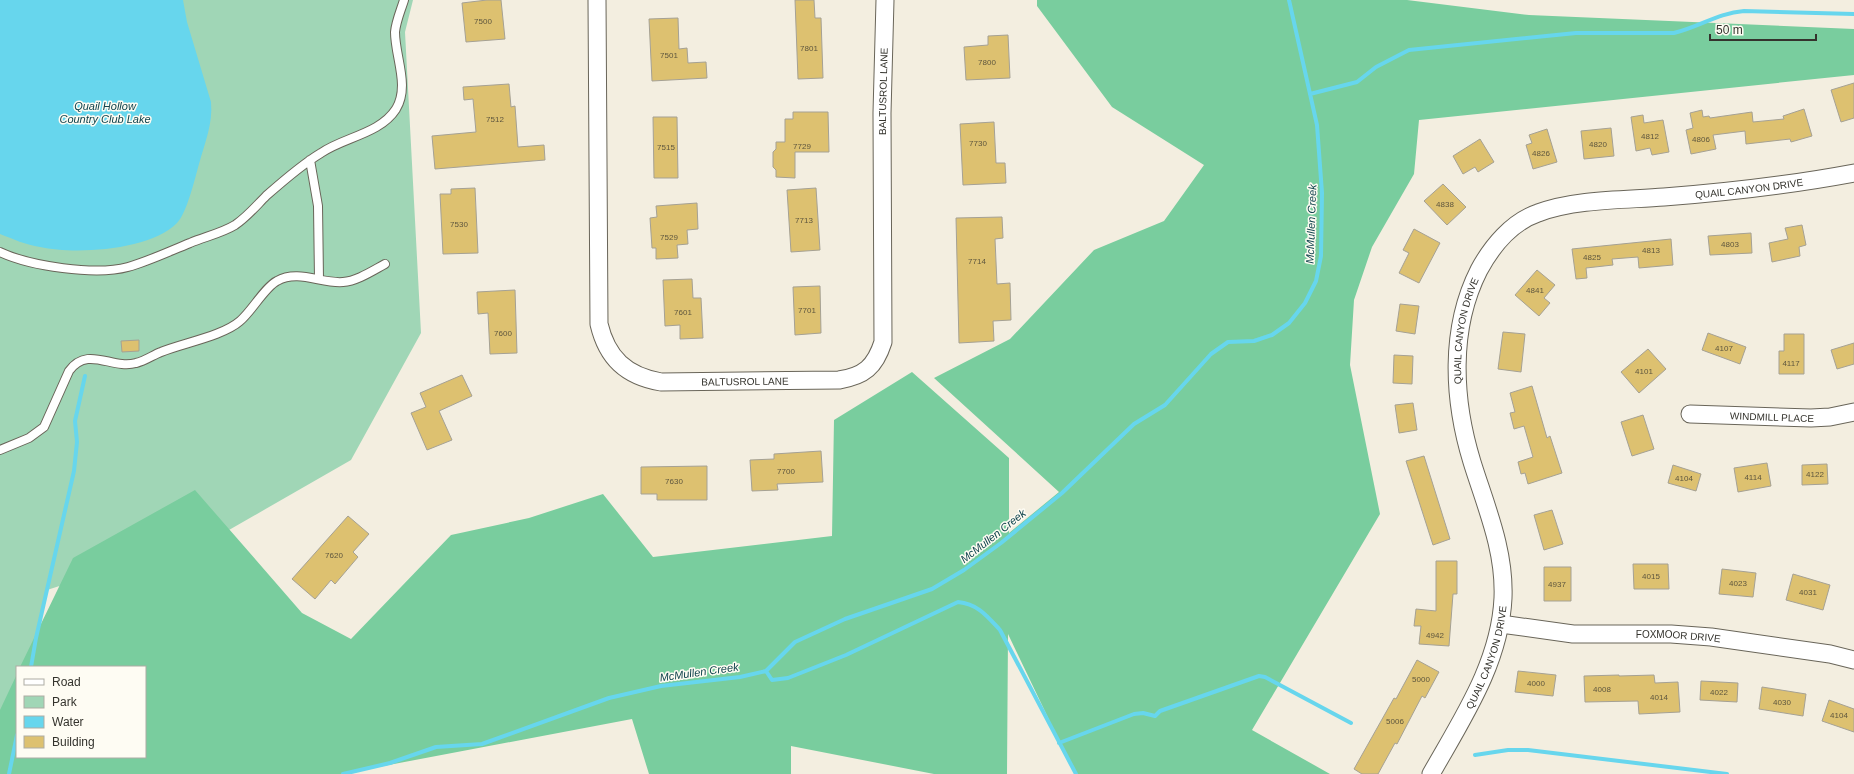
<svg xmlns="http://www.w3.org/2000/svg" width="1854" height="774" font-family="Arial,sans-serif">
<rect width="100%" height="100%" fill="#f3eee0"/>
<path fill="#a0d6b6" d="M 0,0 L 413,0 L 405,32 L 421,333 L 351,460 L 222,534 L 47,590 L 31,667 L 17,667 L 17,735 L 0,774 Z"/>
<path fill="#79cd9e" d="M 1037,0 L 1407,0 L 1529,15 L 1854,29 L 1854,75 L 1419,120 L 1414,174 L 1372,247 L 1354,300 L 1350,365 L 1380,514 L 1252,730 L 1330,774 L 1075,774 L 1008,634 L 1007,774 L 934,774 L 791,746 L 791,774 L 649,774 L 632,719 L 341,774 L 0,774 L 0,710 L 17,674 L 17,757 L 145,757 L 145,667 L 20,667 L 73,558 L 195,490 L 302,613 L 351,639 L 451,535 L 529,518 L 603,494 L 653,557 L 832,536 L 834,420 L 912,372 L 1009,458 L 1009,533 L 1059,492 L 934,378 L 1010,339 L 1094,250 L 1164,221 L 1204,165 L 1112,107 L 1037,6 Z"/>
<path fill="#67d6ed" d="M 0,0 L 183,0 L 187,22 L 211,102 C 213,124 205,142 199,164 C 195,178 187,213 177,223 C 151,250 76,255 40,247 C 26,245 13,239 0,234 Z"/>
<g fill="none" stroke-linecap="round" stroke-linejoin="round">
<path stroke="#67d6ed" stroke-width="4" d="M 1310,94 L 1357,82 L 1376,67 L 1409,50 L 1576,33 L 1674,33 C 1699,27 1718,13 1744,11 L 1854,14
M 31,667 L 36,638 L 74,471 L 77,442 L 75,421 L 85,376
M 766,671 L 772,680 L 788,678 L 846,655 L 958,602 C 978,604 987,616 1000,630 L 1076,774
M 1059,743 L 1134,714 L 1143,713 L 1155,716 L 1160,711 L 1259,676 L 1265,677 L 1351,723
M 1475,755 L 1508,750 L 1528,750 L 1727,774
M 9,774 L 17,735
M 343,774 L 390,763 L 436,747 L 482,744 L 609,698 L 661,686 L 740,677 L 766,671 L 795,642 L 845,619 L 932,589 L 964,570 L 1001,543 L 1062,493 L 1134,424 L 1165,405 L 1211,354 L 1228,342 L 1254,341 L 1272,335 L 1289,323 L 1305,303 L 1316,281 L 1321,256 L 1322,193 L 1317,125 L 1289,0"/>
</g>
<path fill="#ddc170" stroke="#a5a194" d="M 487,0 L 501,0 L 505,39 L 466,42 L 462,3 Z
M 795,0 L 814,0 L 815,18 L 821,18 L 823,78 L 798,79 Z
M 678,18 L 679,49 L 687,48 L 688,63 L 706,62 L 707,78 L 652,81 L 649,19 Z
M 1008,35 L 1010,78 L 966,80 L 964,47 L 988,45 L 988,36 Z
M 1854,83 L 1854,118 L 1841,122 L 1831,90 Z
M 509,84 L 511,107 L 515,106 L 518,147 L 544,145 L 545,160 L 435,169 L 432,136 L 476,132 L 473,99 L 464,100 L 463,87 Z
M 1804,109 L 1812,136 L 1791,142 L 1790,139 L 1746,144 L 1745,131 L 1713,135 L 1716,149 L 1691,154 L 1686,130 L 1693,128 L 1690,113 L 1702,110 L 1703,117 L 1709,116 L 1710,118 L 1752,112 L 1753,122 L 1784,119 L 1783,116 Z
M 793,112 L 828,112 L 829,152 L 795,152 L 795,178 L 776,177 L 776,170 L 773,167 L 773,152 L 776,149 L 776,142 L 785,142 L 785,119 L 793,119 Z
M 1643,115 L 1644,123 L 1663,120 L 1669,152 L 1652,155 L 1650,148 L 1636,151 L 1631,117 Z
M 653,117 L 677,117 L 678,178 L 654,178 Z
M 994,122 L 996,163 L 1005,163 L 1006,183 L 963,185 L 960,124 Z
M 1611,128 L 1614,156 L 1584,159 L 1581,131 Z
M 1547,129 L 1557,162 L 1533,169 L 1526,145 L 1532,143 L 1529,135 Z
M 1480,139 L 1494,162 L 1478,172 L 1475,167 L 1463,174 L 1453,156 Z
M 1443,184 L 1466,207 L 1447,225 L 1424,201 Z
M 475,188 L 478,253 L 443,254 L 440,194 L 451,194 L 451,189 Z
M 816,188 L 820,250 L 791,252 L 787,190 Z
M 697,203 L 698,229 L 687,230 L 688,244 L 677,245 L 678,258 L 656,259 L 656,248 L 652,248 L 650,218 L 657,217 L 656,206 Z
M 1002,217 L 1003,238 L 995,239 L 997,284 L 1010,283 L 1011,320 L 993,321 L 994,341 L 959,343 L 956,218 Z
M 1802,225 L 1806,245 L 1799,247 L 1800,256 L 1772,262 L 1769,243 L 1788,239 L 1785,228 Z
M 1414,229 L 1440,243 L 1419,283 L 1399,273 L 1409,253 L 1403,250 Z
M 1751,233 L 1752,253 L 1710,255 L 1708,236 Z
M 1671,239 L 1673,265 L 1639,268 L 1638,257 L 1612,259 L 1613,265 L 1586,268 L 1587,278 L 1576,279 L 1572,249 Z
M 1537,270 L 1555,285 L 1544,298 L 1550,303 L 1539,316 L 1515,295 Z
M 692,279 L 693,298 L 701,298 L 703,338 L 680,339 L 680,325 L 665,326 L 663,280 Z
M 820,286 L 821,333 L 795,335 L 793,287 Z
M 515,290 L 517,353 L 490,354 L 488,313 L 478,314 L 477,292 Z
M 1400,304 L 1419,306 L 1415,334 L 1396,331 Z
M 1503,332 L 1525,334 L 1521,372 L 1498,369 Z
M 1708,333 L 1746,347 L 1740,364 L 1702,350 Z
M 1784,334 L 1804,334 L 1804,374 L 1779,374 L 1779,351 L 1784,351 Z
M 139,340 L 139,351 L 122,352 L 121,341 Z
M 1854,343 L 1854,364 L 1837,369 L 1831,350 Z
M 1648,349 L 1666,369 L 1639,393 L 1621,372 Z
M 1394,355 L 1413,356 L 1412,384 L 1393,383 Z
M 462,375 L 472,396 L 439,411 L 452,440 L 427,450 L 411,413 L 426,407 L 420,393 Z
M 1532,386 L 1547,438 L 1550,436 L 1562,473 L 1528,484 L 1525,473 L 1521,474 L 1518,462 L 1533,457 L 1524,426 L 1514,429 L 1510,413 L 1515,412 L 1510,393 Z
M 1413,403 L 1417,430 L 1399,433 L 1395,405 Z
M 1643,415 L 1654,449 L 1632,456 L 1621,422 Z
M 821,451 L 823,482 L 777,484 L 778,490 L 752,491 L 750,460 L 774,459 L 774,454 Z
M 1424,456 L 1450,539 L 1433,545 L 1406,461 Z
M 1767,463 L 1771,486 L 1738,492 L 1734,468 Z
M 1827,464 L 1828,484 L 1802,485 L 1802,465 Z
M 1673,465 L 1701,474 L 1696,491 L 1668,483 Z
M 707,466 L 707,500 L 657,500 L 657,494 L 641,494 L 641,467 Z
M 1552,510 L 1563,544 L 1544,550 L 1534,515 Z
M 348,516 L 369,534 L 353,552 L 358,557 L 335,584 L 331,580 L 315,599 L 292,579 Z
M 1436,561 L 1457,561 L 1457,594 L 1453,594 L 1449,646 L 1419,644 L 1421,626 L 1414,626 L 1416,609 L 1436,611 Z
M 1633,564 L 1668,564 L 1669,589 L 1634,589 Z
M 1544,567 L 1571,567 L 1571,601 L 1544,601 Z
M 1722,569 L 1756,573 L 1753,597 L 1719,594 Z
M 1793,574 L 1830,585 L 1823,610 L 1786,600 Z
M 1417,660 L 1439,672 L 1425,698 L 1422,696 L 1397,744 L 1395,743 L 1378,774 L 1362,774 L 1354,769 L 1394,698 L 1396,699 Z
M 1518,671 L 1556,675 L 1553,696 L 1515,692 Z
M 1619,675 L 1619,676 L 1654,675 L 1655,683 L 1678,682 L 1680,712 L 1639,714 L 1638,701 L 1585,702 L 1584,676 Z
M 1701,681 L 1738,683 L 1737,702 L 1700,700 Z
M 1762,687 L 1806,694 L 1803,716 L 1759,709 Z
M 1829,700 L 1854,709 L 1854,732 L 1822,721 Z"/>
<g fill="none" stroke-linecap="round" stroke-linejoin="round">
<defs>
<path id="service" d="M 310,160 L 318,206 L 319,279
M 0,252 C 30,266 95,276 128,267 C 149,261 170,251 190,243 C 204,237 222,233 235,225 C 247,217 256,206 266,196 C 283,181 301,165 321,153 C 344,137 380,134 396,109 C 410,86 395,57 395,32 C 396,21 401,10 404,0
M 0,450 L 29,438 L 44,427 L 69,371 C 88,345 112,370 136,363 C 145,361 153,355 161,352 C 183,343 223,336 240,321 C 252,311 265,287 277,281 C 298,269 322,284 343,282 C 357,281 372,271 385,264"/>
<g id="minor">
<path id="s1" d="M 597,0 L 599,324 C 607,358 626,376 661,382 L 839,380 C 864,376 875,367 883,342 L 882,113 L 885,0"/>
<path id="s2" d="M 1690,414 L 1811,418 L 1830,417 L 1854,412"/>
<path id="s3" d="M 1501,624 L 1573,634 L 1671,634 L 1711,637 L 1830,654 L 1854,660"/>
<path id="s4" d="M 1431,774 C 1462,719 1500,663 1503,598 C 1505,550 1486,507 1472,462 C 1453,400 1449,329 1479,270 C 1492,246 1512,222 1538,213 C 1575,199 1625,200 1664,197 C 1728,192 1790,185 1854,173"/>
</g>
</defs>
<use href="#service" stroke="#696559" stroke-width="10"/>
<use href="#minor" stroke="#696559" stroke-width="19"/>
<use href="#service" stroke="#fff" stroke-width="8"/>
<use href="#minor" stroke="#fff" stroke-width="17"/>
</g>
<g text-anchor="middle" stroke-width="3" stroke-linejoin="round" paint-order="stroke">
<g font-size="8" fill="#5e563e">
<text x="483" y="24">7500</text>
<text x="809" y="51">7801</text>
<text x="669" y="58">7501</text>
<text x="987" y="65">7800</text>
<text x="495" y="122">7512</text>
<text x="1650" y="139">4812</text>
<text x="1701" y="142">4806</text>
<text x="978" y="146">7730</text>
<text x="1598" y="147">4820</text>
<text x="802" y="149">7729</text>
<text x="666" y="150">7515</text>
<text x="1541" y="156">4826</text>
<text x="1445" y="207">4838</text>
<text x="804" y="223">7713</text>
<text x="459" y="227">7530</text>
<text x="669" y="240">7529</text>
<text x="1730" y="247">4803</text>
<text x="1651" y="253">4813</text>
<text x="1592" y="260">4825</text>
<text x="977" y="264">7714</text>
<text x="1535" y="293">4841</text>
<text x="807" y="313">7701</text>
<text x="683" y="315">7601</text>
<text x="503" y="336">7600</text>
<text x="1724" y="351">4107</text>
<text x="1791" y="366">4117</text>
<text x="1644" y="374">4101</text>
<text x="786" y="474">7700</text>
<text x="1815" y="477">4122</text>
<text x="1753" y="480">4114</text>
<text x="1684" y="481">4104</text>
<text x="674" y="484">7630</text>
<text x="334" y="558">7620</text>
<text x="1651" y="579">4015</text>
<text x="1738" y="586">4023</text>
<text x="1557" y="587">4937</text>
<text x="1808" y="595">4031</text>
<text x="1435" y="638">4942</text>
<text x="1421" y="682">5000</text>
<text x="1536" y="686">4000</text>
<text x="1602" y="692">4008</text>
<text x="1719" y="695">4022</text>
<text x="1659" y="700">4014</text>
<text x="1782" y="705">4030</text>
<text x="1839" y="718">4104</text>
<text x="1395" y="724">5006</text>
</g>
<g font-size="10" fill="#34332d" stroke="#fefcf3">
<text dy="4" stroke="none"><textPath href="#s1" startOffset="906">BALTUSROL LANE</textPath></text>
<text dy="4" stroke="none"><textPath href="#s4" startOffset="826">QUAIL CANYON DRIVE</textPath></text>
<text dy="4" stroke="none"><textPath href="#s4" startOffset="466">QUAIL CANYON DRIVE</textPath></text>
<text dy="4" stroke="none"><textPath href="#s1" startOffset="499">BALTUSROL LANE</textPath></text>
<text dy="4" stroke="none"><textPath href="#s2" startOffset="82">WINDMILL PLACE</textPath></text>
<text dy="4" stroke="none"><textPath href="#s3" startOffset="178">FOXMOOR DRIVE</textPath></text>
<text dy="4" stroke="none"><textPath href="#s4" startOffset="130">QUAIL CANYON DRIVE</textPath></text>
</g>
<g font-size="11" font-style="italic" fill="#10434d" stroke="#fefcf3">
<text x="105" y="110">Quail Hollow<tspan x="105" dy="13">Country Club Lake</tspan></text>
<text transform="translate(1311 224) rotate(-88)" y="4">McMullen Creek</text>
<text transform="translate(993 536) rotate(-38)" y="4">McMullen Creek</text>
<text transform="translate(699 672) rotate(-8)" y="4">McMullen Creek</text>
</g>
</g>
<rect x="16" y="666" width="130" height="92" fill="#fefcf3" stroke="#adaca4"/>
<rect x="24" y="679" width="20" height="6" fill="#ffffff" stroke="#adaca4"/>
<text x="52" y="686" font-size="12" fill="#34332d">Road</text>
<rect x="24" y="696" width="20" height="12" fill="#a0d6b6" stroke="#adaca4"/>
<text x="52" y="706" font-size="12" fill="#34332d">Park</text>
<rect x="24" y="716" width="20" height="12" fill="#67d6ed" stroke="#adaca4"/>
<text x="52" y="726" font-size="12" fill="#34332d">Water</text>
<rect x="24" y="736" width="20" height="12" fill="#ddc170" stroke="#adaca4"/>
<text x="52" y="746" font-size="12" fill="#34332d">Building</text>
<path d="M1710 34v6h106v-6" fill="none" stroke="#34332d" stroke-width="2"/>
<text x="1716" y="34" font-size="12" fill="#34332d" stroke="#fefcf3" stroke-width="3" paint-order="stroke">50 m</text>
</svg>
